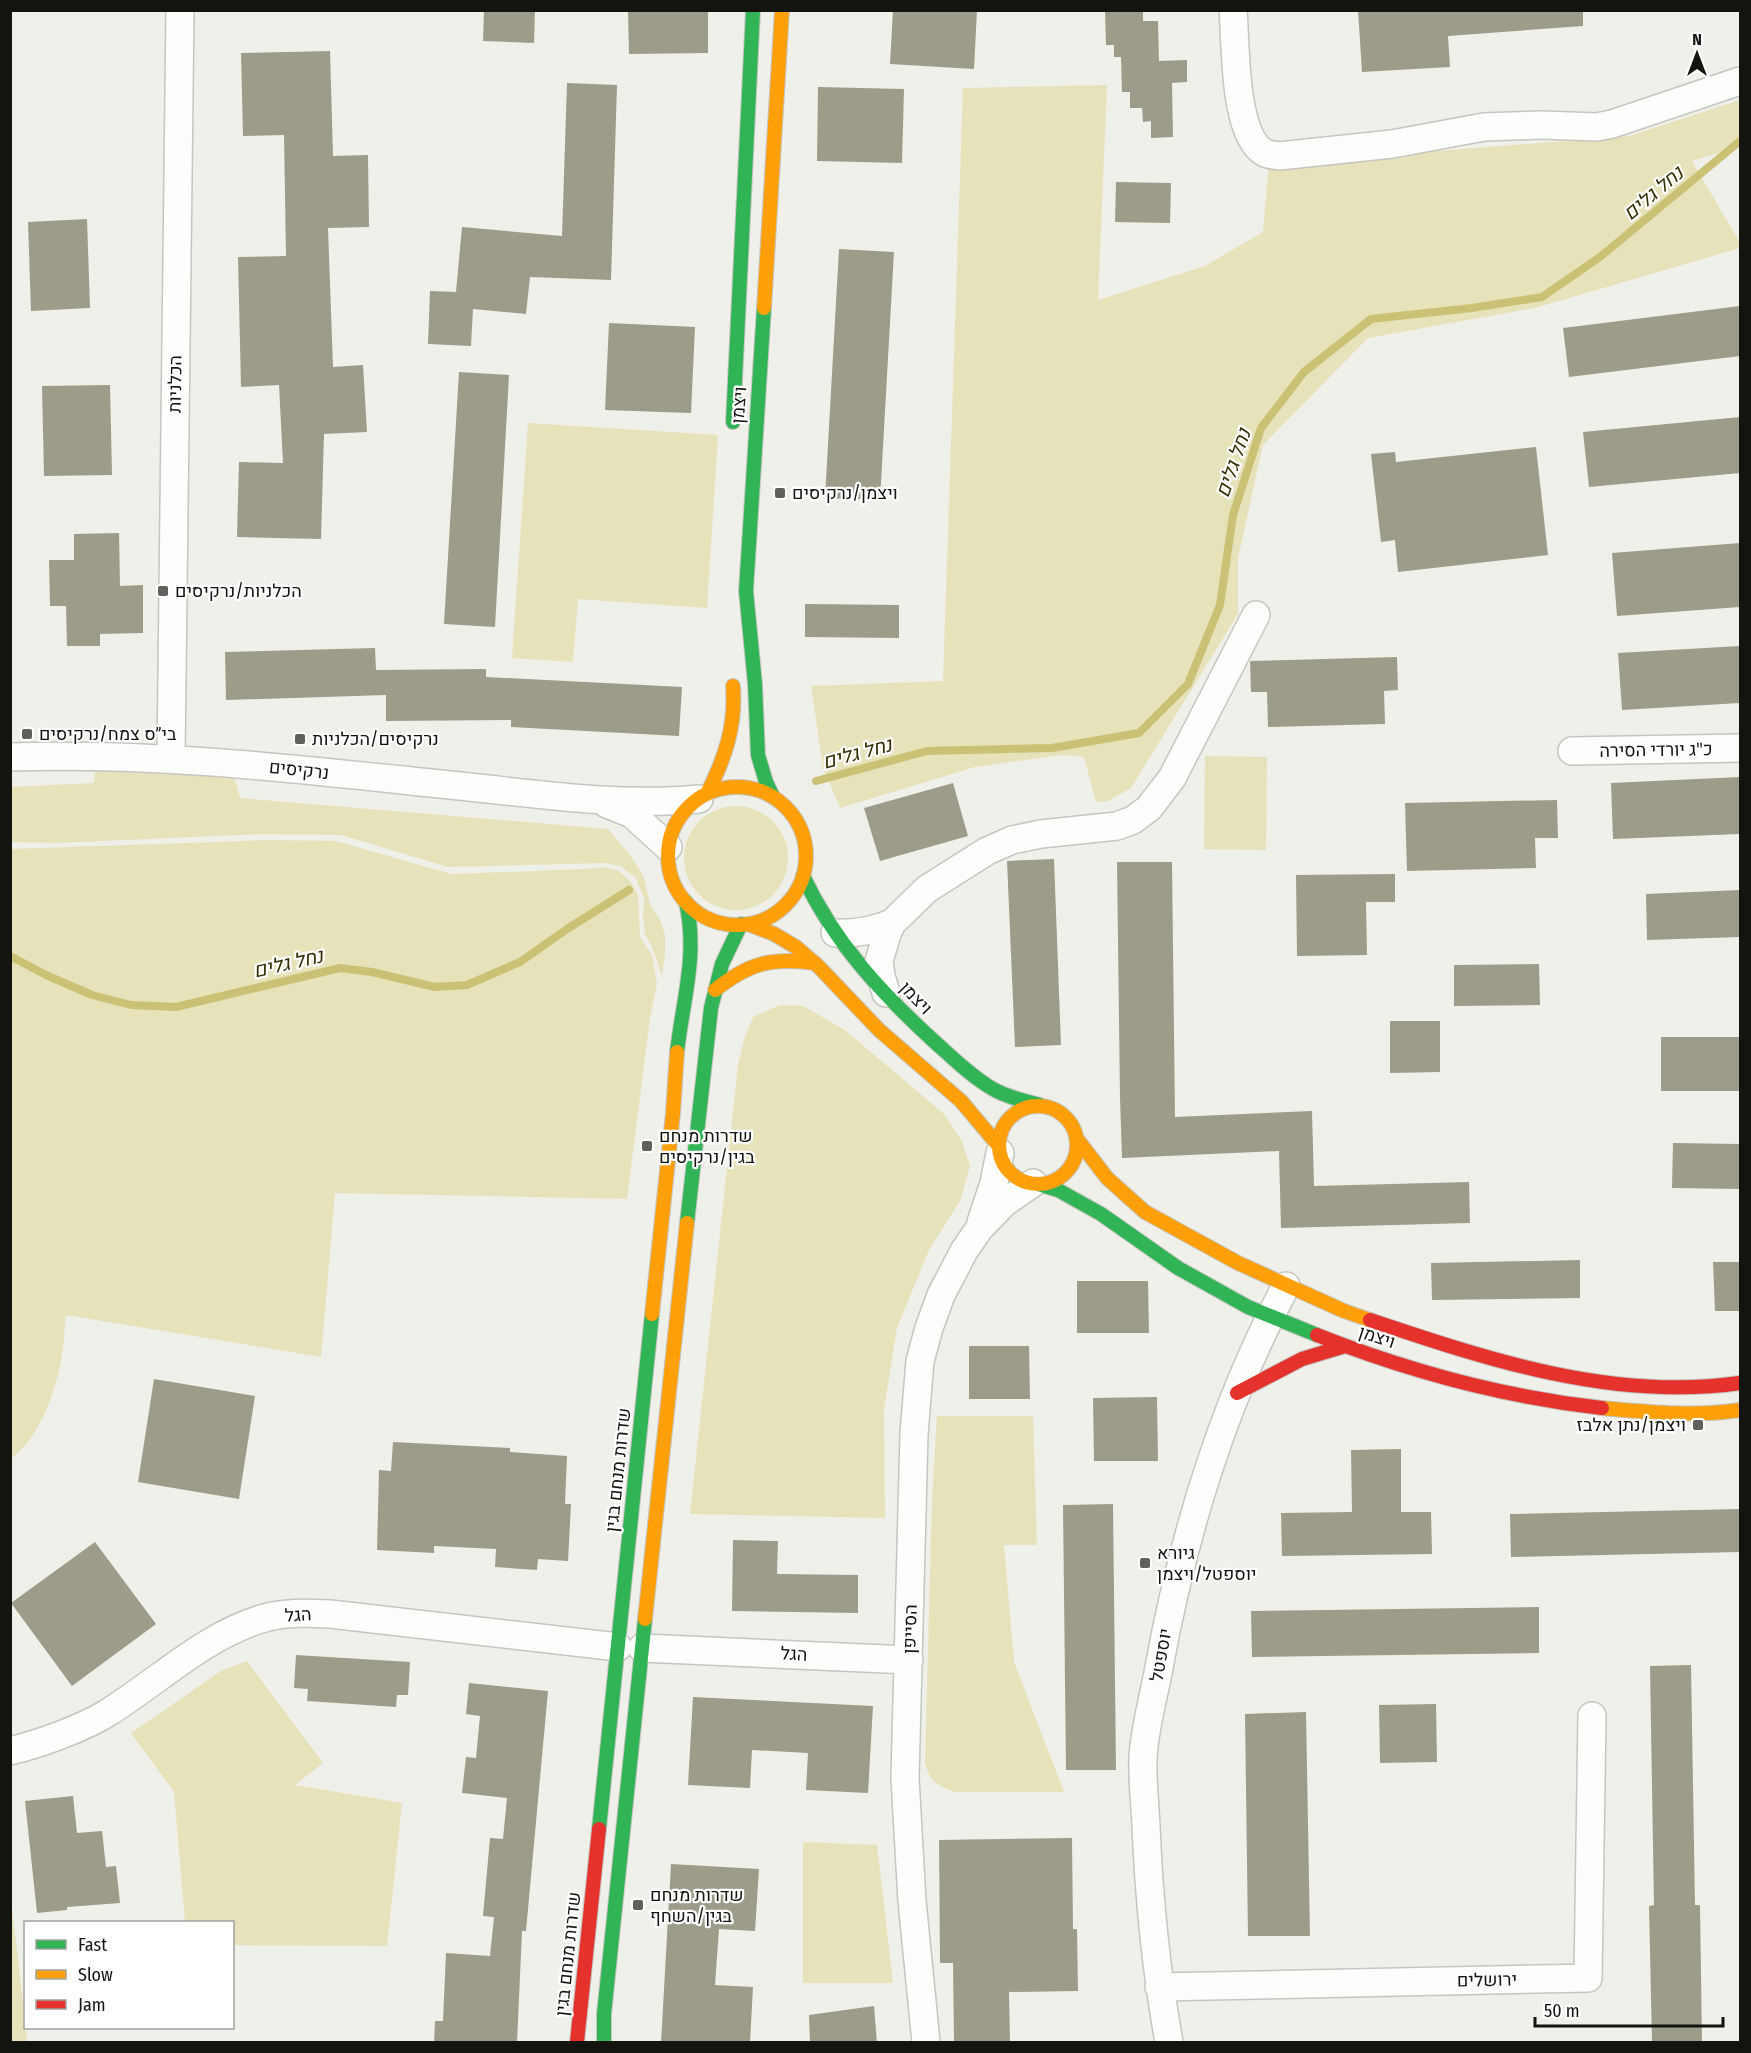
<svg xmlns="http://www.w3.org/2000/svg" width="1751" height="2053" font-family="'Fira Sans Condensed',Heebo,sans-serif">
<rect width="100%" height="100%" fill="#f0f0ea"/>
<path fill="#e6e2ba" d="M 1107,85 L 1098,300 L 1205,266 L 1263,232 L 1269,164 L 1629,136 L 1740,100 L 1740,146 L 1692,161 L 1740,243 L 1740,248 L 1535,308 L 1368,338 L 1263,445 L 1238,558 L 1238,614 L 1131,788 L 1108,801 L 1096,802 L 1084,757 L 1062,755 L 975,767 L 840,808 L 823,767 L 811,686 L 943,681 L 963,88 Z
M 528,423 L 718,435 L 707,608 L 578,599 L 573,662 L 512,658 Z
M 1205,756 L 1267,757 L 1266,850 L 1204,849 Z
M 95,771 L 234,777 L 240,798 L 608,829 L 630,855 L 643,875 L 650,904 L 660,920 L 665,935 L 665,954 L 662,976 L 652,947 L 645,934 L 643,918 L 644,897 L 635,877 L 620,866 L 605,863 L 448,867 L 341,835 L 262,834 L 57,843 L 11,842 L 10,787 L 94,783 Z
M684 858a52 52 0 1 1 104 0a52 52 0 1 1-104 0Z
M 267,840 L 336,841 L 451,874 L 586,869 L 603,867 L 619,871 L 630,881 L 638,895 L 640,937 L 652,955 L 657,984 L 650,1018 L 627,1199 L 335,1193 L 321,1357 L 66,1315 C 64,1331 64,1349 60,1366 C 53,1399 38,1438 11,1459 L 11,849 Z
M 780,1005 L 803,1006 L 845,1030 L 944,1114 L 962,1141 L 970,1166 L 960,1201 L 929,1250 L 897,1328 L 884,1409 L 885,1518 L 690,1514 L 738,1065 L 744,1040 L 753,1017 Z
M 937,1416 L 1033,1416 L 1037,1545 L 1004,1545 L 1014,1662 L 1064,1792 L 954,1792 C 935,1784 930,1782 925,1762 L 932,1499 Z
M 247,1661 L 323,1763 L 295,1785 L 402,1803 L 387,1946 L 233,1945 L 232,1922 L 185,1922 L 174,1792 L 131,1733 L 221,1671 Z
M 803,1842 L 877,1845 L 893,1983 L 803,1983 Z
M 10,1891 L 26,2028 L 27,2042 L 11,2042 Z"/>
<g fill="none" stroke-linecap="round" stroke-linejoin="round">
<path stroke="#cac174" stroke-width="8" d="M 816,781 L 927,751 L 1052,748 L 1139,733 L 1188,684 L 1220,605 L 1233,515 L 1261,428 L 1304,372 L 1371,319 L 1472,308 L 1542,297 L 1600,257 L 1740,141
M 10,956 L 46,975 L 92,995 L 131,1005 L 176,1007 L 340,968 L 372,972 L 435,987 L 467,985 L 520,962 L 567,929 L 629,890"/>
</g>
<path fill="#9d9b89" d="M 484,10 L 535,10 L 534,43 L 483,41 Z
M 628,10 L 708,10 L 708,53 L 629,54 Z
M 893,10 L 977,10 L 974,69 L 890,64 Z
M 1105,10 L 1143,10 L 1143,21 L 1158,21 L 1159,61 L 1187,60 L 1187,82 L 1172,83 L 1173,137 L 1151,138 L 1151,121 L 1143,122 L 1142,108 L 1130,108 L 1130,92 L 1122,92 L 1121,57 L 1114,57 L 1114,45 L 1106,45 Z
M 1358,10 L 1583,10 L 1583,26 L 1448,36 L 1450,67 L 1362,72 Z
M 330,51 L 333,156 L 368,155 L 369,227 L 328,228 L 333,367 L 363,365 L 367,432 L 324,434 L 321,539 L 237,537 L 239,462 L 283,463 L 279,385 L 241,387 L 238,257 L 286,256 L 284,135 L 243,136 L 241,53 Z
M 567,83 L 617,85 L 611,280 L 530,277 L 526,314 L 473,309 L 471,346 L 428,344 L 430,291 L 456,292 L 462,227 L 562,236 Z
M 818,87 L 904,89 L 902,163 L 817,161 Z
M 1116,182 L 1171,183 L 1170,223 L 1115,222 Z
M 87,219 L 90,308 L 31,311 L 28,222 Z
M 839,249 L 894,252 L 880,500 L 825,498 Z
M 1740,306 L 1740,356 L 1569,377 L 1563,328 Z
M 609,323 L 695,327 L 691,413 L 605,410 Z
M 459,372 L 509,375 L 495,627 L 444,624 Z
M 110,385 L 112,475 L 44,476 L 42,386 Z
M 1740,417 L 1740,473 L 1589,487 L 1583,432 Z
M 1536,447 L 1548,555 L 1398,572 L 1395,540 L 1381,542 L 1371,454 L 1395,452 L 1396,462 Z
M 119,533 L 120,586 L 143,585 L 143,633 L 100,634 L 100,646 L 67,646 L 66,606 L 50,606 L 49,560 L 74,560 L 74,534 Z
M 1740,543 L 1740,607 L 1617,616 L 1612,553 Z
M 805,604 L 899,605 L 899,638 L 805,637 Z
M 1740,646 L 1740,703 L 1622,710 L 1618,653 Z
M 375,648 L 376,670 L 486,669 L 486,677 L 682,687 L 679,736 L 511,727 L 511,720 L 386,721 L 386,695 L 226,700 L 225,652 Z
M 1397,657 L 1398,690 L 1384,691 L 1385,724 L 1268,727 L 1267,692 L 1251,692 L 1250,661 Z
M 1740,777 L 1740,834 L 1613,839 L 1611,783 Z
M 953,783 L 968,836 L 880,861 L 864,808 Z
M 1557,800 L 1558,838 L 1535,838 L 1536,868 L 1407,871 L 1405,803 Z
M 1054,859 L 1061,1045 L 1015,1047 L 1007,861 Z
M 1117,862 L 1172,862 L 1175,1117 L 1312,1111 L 1314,1186 L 1469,1182 L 1470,1223 L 1281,1228 L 1279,1151 L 1122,1158 L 1120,1097 Z
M 1395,874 L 1395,902 L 1366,902 L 1367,955 L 1297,956 L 1296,875 Z
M 1740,890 L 1740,937 L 1647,940 L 1646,894 Z
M 1539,964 L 1540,1005 L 1454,1006 L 1454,965 Z
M 1390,1021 L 1440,1021 L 1440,1072 L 1390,1073 Z
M 1661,1037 L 1740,1037 L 1740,1091 L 1661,1091 Z
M 1673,1143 L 1740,1144 L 1740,1189 L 1672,1188 Z
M 1580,1260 L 1580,1298 L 1432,1300 L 1431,1263 Z
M 1713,1262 L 1740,1262 L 1740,1311 L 1715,1311 Z
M 1077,1281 L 1148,1281 L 1149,1333 L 1077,1333 Z
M 969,1346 L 1029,1346 L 1030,1399 L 969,1399 Z
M 154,1379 L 255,1396 L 239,1499 L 138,1482 Z
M 1157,1397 L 1158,1461 L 1094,1461 L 1093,1398 Z
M 393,1442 L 510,1448 L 510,1452 L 567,1456 L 565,1504 L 571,1504 L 568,1561 L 538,1559 L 537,1570 L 495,1567 L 496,1549 L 434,1546 L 434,1553 L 377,1550 L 379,1470 L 391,1471 Z
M 1401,1449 L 1401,1512 L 1431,1512 L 1432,1554 L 1282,1556 L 1281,1513 L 1352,1512 L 1351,1450 Z
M 1113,1504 L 1116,1770 L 1066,1770 L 1063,1505 Z
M 1740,1509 L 1740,1552 L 1511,1557 L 1510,1514 Z
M 733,1540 L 778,1541 L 777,1574 L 858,1575 L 858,1613 L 732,1611 Z
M 95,1542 L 156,1624 L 72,1686 L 11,1603 Z
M 1539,1607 L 1539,1653 L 1252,1657 L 1251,1611 Z
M 296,1655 L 410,1662 L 408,1695 L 397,1695 L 396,1707 L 307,1701 L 308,1689 L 294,1688 Z
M 1691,1665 L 1695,1905 L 1700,1905 L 1702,2043 L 1652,2043 L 1649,1906 L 1654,1905 L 1650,1666 Z
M 469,1683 L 548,1691 L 526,1931 L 522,1931 L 517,2043 L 434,2043 L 435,2021 L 443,2021 L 446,1953 L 490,1956 L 494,1917 L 483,1916 L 490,1838 L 503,1839 L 507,1798 L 462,1793 L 466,1757 L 476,1758 L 480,1716 L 466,1714 Z
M 693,1697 L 873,1706 L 868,1793 L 806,1790 L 808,1753 L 752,1750 L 750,1788 L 688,1785 Z
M 1436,1704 L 1437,1762 L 1380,1763 L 1379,1705 Z
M 1306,1712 L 1310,1936 L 1248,1936 L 1245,1714 Z
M 73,1796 L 77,1833 L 102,1831 L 106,1867 L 116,1866 L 120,1903 L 67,1907 L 67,1910 L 37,1913 L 25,1801 Z
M 1072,1838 L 1073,1929 L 1077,1929 L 1078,1991 L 1009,1992 L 1010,2043 L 954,2043 L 953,1963 L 940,1963 L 939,1840 Z
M 671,1864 L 759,1869 L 755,1931 L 719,1929 L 715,1985 L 753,1987 L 750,2043 L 661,2043 Z
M 874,2006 L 877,2043 L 810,2043 L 809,2015 Z"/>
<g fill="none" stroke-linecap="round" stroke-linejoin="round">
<defs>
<path id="street" d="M 1233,10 C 1236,44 1233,136 1265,153 C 1269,155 1275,155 1279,156 L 1392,144 L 1484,127 L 1542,125 L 1597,127 L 1612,124 L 1740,81
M 1572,751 L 1740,748
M 10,757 C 158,752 304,770 450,785 C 532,793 616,807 699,799
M 171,758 L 180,10
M 607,804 L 632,814 L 668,847
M 835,933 C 856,934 873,931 892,923
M 886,993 L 881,976 L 879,961 L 887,934 L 892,923 L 927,889 L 987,851 L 1012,840 L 1041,834 L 1117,826 L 1133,820 L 1149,808 L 1172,778 L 1256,615
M 981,1222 L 994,1183 L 1000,1153
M 642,1648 L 909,1660
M 10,1751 C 39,1744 84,1728 109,1712 C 158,1681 205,1636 261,1619 C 283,1612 307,1613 330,1614 L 618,1647
M 1159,1987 L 1588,1978 L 1592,1716
M 926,2042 L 912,1901 L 905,1778 L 914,1434 L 920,1361 L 929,1328 L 941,1295 L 964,1251 L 979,1229 L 1004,1203 L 1033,1183
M 1169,2042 C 1156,1970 1149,1899 1146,1826 C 1145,1803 1142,1780 1143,1758 C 1144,1732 1153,1699 1158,1673 C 1182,1539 1222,1406 1286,1286"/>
<path id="fast" d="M 764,308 L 746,591 L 755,684 L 758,755 L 766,782 L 773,797
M 733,422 L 753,10
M 803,876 C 834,942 882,994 936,1043 C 954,1059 972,1077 993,1089 C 1007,1097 1024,1101 1040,1105
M 677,1052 C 683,999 698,955 686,902
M 1038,1184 L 1058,1190 L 1101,1214 L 1178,1268 L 1248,1307 L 1317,1335
M 687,1223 L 711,1008 L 722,964 L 741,924
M 599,1829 L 652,1314
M 604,2042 L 604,2014 L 645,1619"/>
<path id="slow" d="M 764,308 L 782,10
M668 856a69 69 0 1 1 138 0a69 69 0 1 1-138 0Z
M 707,794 C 725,758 736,726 733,686
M 748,924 L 774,934 L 796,947 L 819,967 L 879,1030 L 961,1101 L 998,1145
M 715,990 C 749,963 772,957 815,963
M999 1145a39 39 0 1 1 78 0a39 39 0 1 1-78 0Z
M 1077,1139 L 1107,1178 L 1145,1212 L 1238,1263 L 1344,1311 L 1370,1320
M 652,1314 L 673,1113 L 677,1052
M 1602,1408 C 1648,1412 1694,1417 1740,1410
M 645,1619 L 687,1223"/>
<path id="jam" d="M 1370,1320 C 1489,1360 1613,1401 1740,1383
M 1317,1335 C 1408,1371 1504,1397 1602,1408
M 1237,1393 L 1302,1359 L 1345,1346
M 577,2042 L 599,1829"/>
</defs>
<use href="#street" stroke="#c5c5c1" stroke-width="30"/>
<use href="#fast" stroke="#c5c5c1" stroke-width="16"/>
<use href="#slow" stroke="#c5c5c1" stroke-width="16"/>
<use href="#jam" stroke="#c5c5c1" stroke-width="16"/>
<use href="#street" stroke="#fdfdfc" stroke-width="27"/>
<use href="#fast" stroke="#30b455" stroke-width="14"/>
<use href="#slow" stroke="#ff9f0a" stroke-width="14"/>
<use href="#jam" stroke="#e5322d" stroke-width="14"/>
</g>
<g fill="#60605c" stroke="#fff" stroke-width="2">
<rect x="774" y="487" width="12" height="12" rx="3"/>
<rect x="157" y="585" width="12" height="12" rx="3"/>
<rect x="21" y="728" width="12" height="12" rx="3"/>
<rect x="294" y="733" width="12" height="12" rx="3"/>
<rect x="641" y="1140" width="12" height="12" rx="3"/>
<rect x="1692" y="1419" width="12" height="12" rx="3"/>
<rect x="1139" y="1557" width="12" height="12" rx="3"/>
<rect x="632" y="1899" width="12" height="12" rx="3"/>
</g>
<g text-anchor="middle" stroke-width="4.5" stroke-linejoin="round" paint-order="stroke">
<g font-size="18" fill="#13130f" stroke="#fff">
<text transform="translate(175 384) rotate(-89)" y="6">הכלניות</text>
<text transform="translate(739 405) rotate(-86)" y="6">ויצמן</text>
<text transform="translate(1656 750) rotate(-1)" y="6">כ"ג יורדי הסירה</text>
<text transform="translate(299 770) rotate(6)" y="6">נרקיסים</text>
<text transform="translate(916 998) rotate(46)" y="6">ויצמן</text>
<text transform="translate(1377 1337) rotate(18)" y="6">ויצמן</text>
<text transform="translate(618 1470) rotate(-84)" y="6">שדרות מנחם בגין</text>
<text transform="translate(298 1615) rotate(-3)" y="6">הגל</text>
<text transform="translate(910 1629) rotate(-88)" y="6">הסייפן</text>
<text transform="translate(794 1654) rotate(3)" y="6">הגל</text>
<text transform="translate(1161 1655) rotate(-80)" y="6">יוספטל</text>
<text transform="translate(568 1954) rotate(-84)" y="6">שדרות מנחם בגין</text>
<text transform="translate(1487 1980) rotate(-1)" y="6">ירושלים</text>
</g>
<g font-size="18" fill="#13130f" stroke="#fff" text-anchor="start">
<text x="792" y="499">ויצמן/נרקיסים</text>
<text x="175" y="597">הכלניות/נרקיסים</text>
<text x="39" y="740">בי״ס צמח/נרקיסים</text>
<text x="312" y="745">נרקיסים/הכלניות</text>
<text x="659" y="1142">שדרות מנחם<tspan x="659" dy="21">בגין/נרקיסים</tspan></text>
<text x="1686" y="1431" text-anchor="end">ויצמן/נתן אלבז</text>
<text x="1157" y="1559">גיורא<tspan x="1157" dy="21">יוספטל/ויצמן</tspan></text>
<text x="650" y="1901">שדרות מנחם<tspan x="650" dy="21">בגין/השחף</tspan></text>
</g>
<g font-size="20" font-style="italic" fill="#332e00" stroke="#fff">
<text transform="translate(1653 193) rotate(-40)" y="7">נחל גלים</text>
<text transform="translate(1233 463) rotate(-71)" y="7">נחל גלים</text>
<text transform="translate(857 753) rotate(-15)" y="7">נחל גלים</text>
<text transform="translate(288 963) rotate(-13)" y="7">נחל גלים</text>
</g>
</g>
<rect width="1751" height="2053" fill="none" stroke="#13130f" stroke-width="24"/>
<rect x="24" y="1921" width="210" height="108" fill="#ffffff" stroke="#a1a19f" stroke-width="1.5"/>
<rect x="36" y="1940" width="30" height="9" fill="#30b455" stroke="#a1a19f" stroke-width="1.5"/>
<text x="78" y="1951" font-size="18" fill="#13130f">Fast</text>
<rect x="36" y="1970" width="30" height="9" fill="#ff9f0a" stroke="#a1a19f" stroke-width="1.5"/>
<text x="78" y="1981" font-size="18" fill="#13130f">Slow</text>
<rect x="36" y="2000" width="30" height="9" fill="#e5322d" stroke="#a1a19f" stroke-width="1.5"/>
<text x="78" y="2011" font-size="18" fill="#13130f">Jam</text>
<g transform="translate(1697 54)" stroke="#ffffff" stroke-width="4.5" paint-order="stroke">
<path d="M0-4.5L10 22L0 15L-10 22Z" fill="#13130f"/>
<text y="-9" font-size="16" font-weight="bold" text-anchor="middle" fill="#13130f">N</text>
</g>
<path d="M1535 2017v9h188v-9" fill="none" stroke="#13130f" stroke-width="3"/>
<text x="1544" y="2017" font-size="18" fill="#13130f" stroke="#ffffff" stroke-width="4.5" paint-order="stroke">50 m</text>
</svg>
